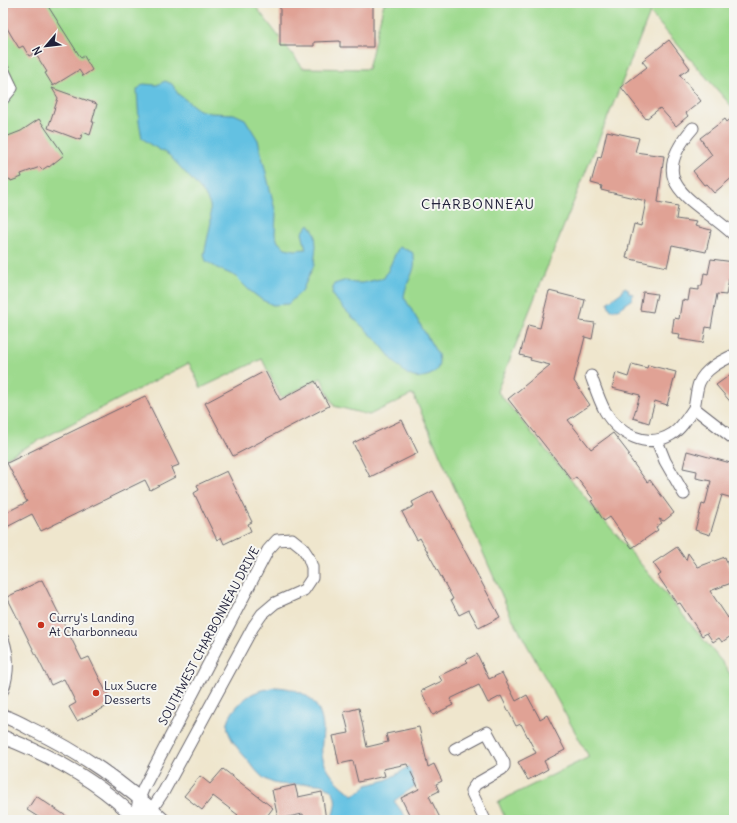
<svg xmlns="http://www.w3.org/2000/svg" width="737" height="823" font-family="Delius,sans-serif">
<rect width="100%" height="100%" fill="#f6f6f2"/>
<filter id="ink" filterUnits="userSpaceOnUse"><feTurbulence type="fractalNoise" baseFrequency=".025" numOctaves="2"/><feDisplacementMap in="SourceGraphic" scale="8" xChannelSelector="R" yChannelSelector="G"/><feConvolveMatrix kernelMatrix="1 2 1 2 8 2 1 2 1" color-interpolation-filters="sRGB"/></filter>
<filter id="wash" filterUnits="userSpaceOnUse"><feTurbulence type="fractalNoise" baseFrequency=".012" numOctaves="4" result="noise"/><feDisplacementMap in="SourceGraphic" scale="16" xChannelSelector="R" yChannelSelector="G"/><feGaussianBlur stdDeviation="0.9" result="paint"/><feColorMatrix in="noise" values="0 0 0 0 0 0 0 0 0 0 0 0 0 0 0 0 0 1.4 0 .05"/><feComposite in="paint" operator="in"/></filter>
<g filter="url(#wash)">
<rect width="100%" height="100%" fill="#efe6cd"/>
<path fill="#9eda8e" stroke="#607e64" d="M 3,3 L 253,3 L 303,68 L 368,69 L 384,3 L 734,3 L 734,109 L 650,13 L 497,391 L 723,663 L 734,680 L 734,820 L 506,820 L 498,802 L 589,757 L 511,616 L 413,394 L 369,415 L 334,406 L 321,378 L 281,398 L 262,359 L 201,388 L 189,363 L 3,459 Z"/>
<path fill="#64c1e2" stroke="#43728e" d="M 165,81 L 172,84 L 178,94 L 199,110 L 210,113 L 234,114 L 245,119 L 258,140 L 276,214 L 275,234 L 278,242 L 285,248 L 295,250 L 306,249 L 302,233 L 309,224 L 315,233 L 316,246 L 314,265 L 302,291 L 288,304 L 273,305 L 262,300 L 249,290 L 235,276 L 217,268 L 206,261 L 204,255 L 211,222 L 210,205 L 205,195 L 193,181 L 169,155 L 151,145 L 142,138 L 139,122 L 137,90 L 143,84 L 157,85 Z
M 399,247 L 412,252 C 420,269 406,279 404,297 L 438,355 C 440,365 439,370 430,375 C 421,378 415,379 407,374 C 395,365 387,352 378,342 C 363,325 343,312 332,293 L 334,284 L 347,280 L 354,283 L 362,283 L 384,278 C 390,268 393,257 399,247 Z
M 625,287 L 628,289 L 629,293 L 633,294 L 632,299 L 618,309 L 611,310 L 609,307 L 608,302 L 622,292 L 623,289 Z
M 275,687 C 301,688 321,699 323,728 C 323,738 320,749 323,759 C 328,775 340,785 353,795 L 359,792 L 367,785 L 386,780 L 399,773 L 422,757 L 427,759 L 425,766 L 411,773 L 415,786 L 394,801 L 408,820 L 331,820 C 335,809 340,795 327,787 C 312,778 285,791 267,780 C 259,776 252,765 246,758 C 239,750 231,741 228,730 C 224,717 243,698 254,693 C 260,690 268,689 275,687 Z"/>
<g id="blocks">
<path fill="#e0a295" d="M 3,3 L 46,3 L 81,58 L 84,56 L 92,70 L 83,76 L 79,70 L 53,86 L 45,73 L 47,72 L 35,53 L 29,56 L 23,46 L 19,48 L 11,35 L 3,21 Z
M 319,3 L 334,3 L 334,5 L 371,3 L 371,5 L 373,5 L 373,47 L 340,47 L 340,41 L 314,42 L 314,46 L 280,46 L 280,5 L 319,5 Z
M 669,40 L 690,68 L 680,75 L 701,101 L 686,113 L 688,116 L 676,126 L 660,108 L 646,119 L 621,87 L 647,67 L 642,61 Z
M 52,88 L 97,104 L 92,122 L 94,122 L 90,135 L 83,132 L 80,140 L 48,128 L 58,98 Z
M 734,116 L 734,176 L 714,193 L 706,184 L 704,185 L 693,171 L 712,155 L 700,138 L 725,119 L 727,122 Z
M 39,119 L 64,155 L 49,167 L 48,166 L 42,170 L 40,167 L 21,174 L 22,177 L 11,181 L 10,179 L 3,182 L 3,138 L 21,131 Z
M 607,131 L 639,138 L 635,152 L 664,156 L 658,202 L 678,206 L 676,219 L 697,222 L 695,226 L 711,230 L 706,252 L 672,245 L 667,267 L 626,258 L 634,224 L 641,226 L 646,201 L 601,190 L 602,186 L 591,183 L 598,157 L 601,158 Z
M 711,259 L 734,262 L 734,280 L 729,279 L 726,295 L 717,294 L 711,328 L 706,327 L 703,343 L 679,339 L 680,334 L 672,333 L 674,318 L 679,319 L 682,300 L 688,301 L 690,289 L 699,290 L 699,286 L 702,286 L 704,273 L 708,274 Z
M 549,291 L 585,300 L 580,321 L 595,323 L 592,339 L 585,337 L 574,381 L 590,405 L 568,420 L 591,449 L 613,433 L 630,455 L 628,456 L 647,482 L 650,480 L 674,513 L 664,521 L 659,519 L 662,523 L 656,527 L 658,530 L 632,548 L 610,517 L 604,521 L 591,501 L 594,500 L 576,477 L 572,480 L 508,399 L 550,365 L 530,360 L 531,358 L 520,355 L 528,325 L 540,328 Z
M 643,292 L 657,294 L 653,312 L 640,310 Z
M 632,364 L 647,368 L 648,365 L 676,372 L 667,405 L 655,401 L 649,423 L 633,418 L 640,395 L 612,388 L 616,373 L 628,377 Z
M 265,371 L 280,400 L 315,381 L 329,406 L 233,456 L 205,403 Z
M 734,372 L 734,406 L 716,385 Z
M 145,396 L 179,465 L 171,468 L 175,477 L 150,490 L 145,480 L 41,531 L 32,514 L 3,529 L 3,514 L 27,502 L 7,463 Z
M 402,420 L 418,453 L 370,477 L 353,443 Z
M 687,451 L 734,464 L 734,488 L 732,498 L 722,495 L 710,535 L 695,530 L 702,504 L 705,505 L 711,481 L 696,478 L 697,471 L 683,468 Z
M 227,471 L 252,522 L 248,524 L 251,531 L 224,544 L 221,537 L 217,540 L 194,493 L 199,490 L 197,485 Z
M 433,491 L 500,617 L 479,628 L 469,610 L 459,615 L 451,600 L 453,599 L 420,538 L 417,540 L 402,512 L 414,506 L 412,502 Z
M 677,547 L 686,560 L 688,553 L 698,567 L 725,557 L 734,582 L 710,591 L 728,618 L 734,614 L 734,634 L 722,642 L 719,638 L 713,642 L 707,633 L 702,636 L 680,603 L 677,604 L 658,576 L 661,574 L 653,563 Z
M 42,580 L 82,660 L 89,657 L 112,704 L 77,721 L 69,707 L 76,703 L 64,679 L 51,685 L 7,597 Z
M 477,654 L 489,679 L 502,673 L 516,701 L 527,695 L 540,719 L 547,715 L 565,750 L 544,761 L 548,769 L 528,780 L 518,762 L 536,753 L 521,724 L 516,726 L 501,696 L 488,703 L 479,685 L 450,699 L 453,705 L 433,715 L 421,691 L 442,681 L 439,676 L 468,662 L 466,660 Z
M 359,708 L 367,747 L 388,742 L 386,734 L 419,727 L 428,767 L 434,764 L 442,781 L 436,784 L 439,791 L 429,796 L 441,820 L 412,820 L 401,798 L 419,789 L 407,764 L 383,769 L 385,776 L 358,782 L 353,761 L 339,764 L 333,736 L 349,733 L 344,712 Z
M 223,769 L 273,808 L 264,820 L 234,820 L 238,815 L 213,796 L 202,810 L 184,796 L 200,776 L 210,784 Z
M 295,785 L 298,797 L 322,792 L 326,820 L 304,820 L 303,814 L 278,819 L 272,790 Z
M 36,796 L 72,820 L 43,820 L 27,810 Z"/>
</g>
</g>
<g filter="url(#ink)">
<use href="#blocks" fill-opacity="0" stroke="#6a676e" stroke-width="1"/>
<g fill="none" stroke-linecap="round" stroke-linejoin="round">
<defs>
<path id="minor" d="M 3,69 L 12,88 L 3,99
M 693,128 C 642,186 696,199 734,235
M 734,355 C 721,361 705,369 699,383 C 696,391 696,400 694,408 L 734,439
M 591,376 C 595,387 599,400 605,411 C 618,434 647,450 672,434 C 681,429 688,417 694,408
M 657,441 L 665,461 L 684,494
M 292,539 L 302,547 L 308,556 L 312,567 L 312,578 L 304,590 L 275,603 L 262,614 L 253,627 L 164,791 L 152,809 L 135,818 L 139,799 L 144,787 L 268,550 L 277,540 Z
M 3,639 C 9,656 9,672 3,690
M 455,749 L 487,732 L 504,763 L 504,766 L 502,769 L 476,784 L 471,791 L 485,820"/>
<path id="tertiary" d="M 3,716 C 13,719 22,724 31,729 C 78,751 126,784 163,820
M 3,737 C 52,756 100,782 137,820"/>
</defs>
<use href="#minor" stroke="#6a676e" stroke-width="13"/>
<use href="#tertiary" stroke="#6a676e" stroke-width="15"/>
<use href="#minor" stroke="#fff" stroke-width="11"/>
<use href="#tertiary" stroke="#fff" stroke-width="13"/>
</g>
</g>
<g fill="#c8321e" stroke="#f6f6f2" stroke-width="1.5">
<circle cx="41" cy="625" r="4"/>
<circle cx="96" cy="693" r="4"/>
</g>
<g text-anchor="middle" stroke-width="4" stroke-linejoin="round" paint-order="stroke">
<g font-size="12" fill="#22223b" stroke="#f6f6f2" text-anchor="start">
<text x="49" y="622">Curry's Landing<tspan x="49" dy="14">At Charbonneau</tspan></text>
<text x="104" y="690">Lux Sucre<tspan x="104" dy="14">Desserts</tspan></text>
</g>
<g font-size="12" fill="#22223b" stroke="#f6f6f2">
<text transform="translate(209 636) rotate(-62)" y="4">SOUTHWEST CHARBONNEAU DRIVE</text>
</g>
<g font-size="14" letter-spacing="1" fill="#22223b" stroke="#f6f6f2">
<text x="478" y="209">CHARBONNEAU</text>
</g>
</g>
<rect width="737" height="823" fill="none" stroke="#f6f6f2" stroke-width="16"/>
<g transform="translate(46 46) rotate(242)" stroke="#f6f6f2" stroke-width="3" paint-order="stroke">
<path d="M0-3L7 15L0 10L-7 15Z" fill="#22223b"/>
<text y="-6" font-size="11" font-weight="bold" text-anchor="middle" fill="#22223b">N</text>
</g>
</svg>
